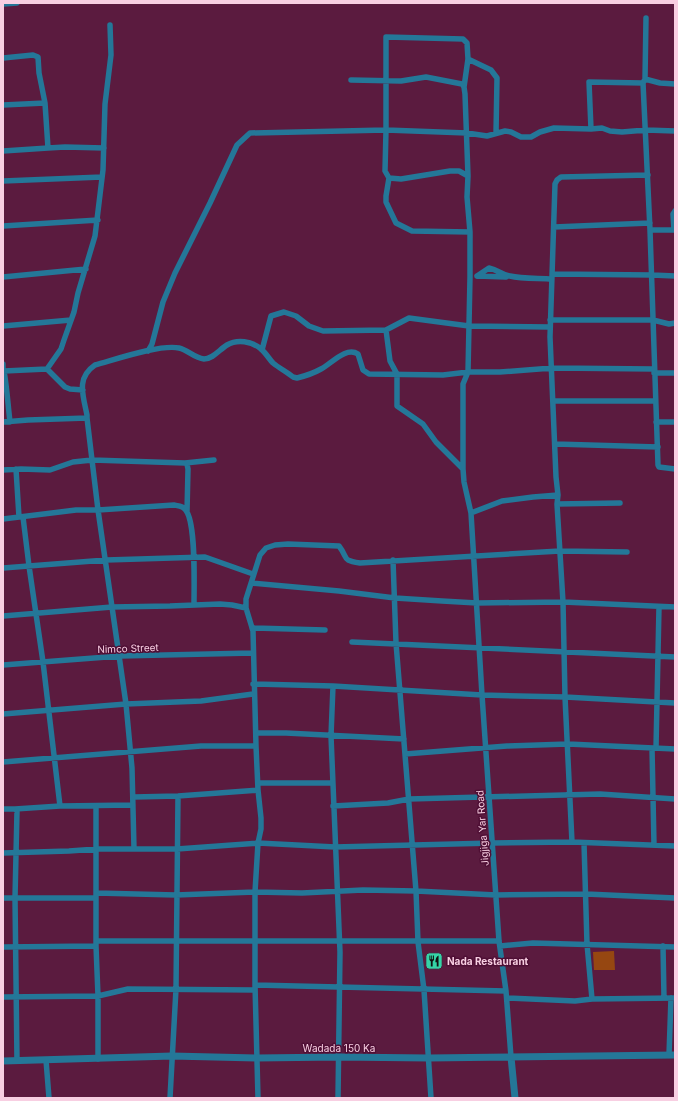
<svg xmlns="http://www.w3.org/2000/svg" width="678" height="1101" font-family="Inter,sans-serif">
<rect width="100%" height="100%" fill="#5b1b3f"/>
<path fill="#964711" d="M 614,951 L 615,970 L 594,970 L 593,952 Z"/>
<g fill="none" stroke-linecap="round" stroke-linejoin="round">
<path stroke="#247798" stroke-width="5.5" d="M 3,4 L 17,3
M 3,58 L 33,55 L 38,57 L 39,73 L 45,103 L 48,148 L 3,151
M 468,59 L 491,70 L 497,78 L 496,133
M 645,79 L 646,18
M 351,80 L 401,81 L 426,77 L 462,84 L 464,87 L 465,94 L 468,176
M 675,84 L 660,83 L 645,79 L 643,83 L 650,230 L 658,465 L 659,467 L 675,469
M 3,105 L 45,103
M 591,129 L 602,128 L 610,131 L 622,132 L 646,130 L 675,131
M 48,148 L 65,147 L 104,148
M 389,178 L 386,196 L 386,202 L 396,223 L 412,231 L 470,232
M 3,181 L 102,177
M 3,226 L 98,220
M 554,227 L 650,223
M 650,230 L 675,230
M 674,230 L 673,214 L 675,211
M 552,274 L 652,275 L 675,276
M 477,276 L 489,268 C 499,270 501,275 510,276 C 522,279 539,278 552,279
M 477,276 L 506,277
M 3,277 L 86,269
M 550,320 L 653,320 L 669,324 L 675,323
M 3,326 L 71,320
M 386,330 L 409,318 L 469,326 L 550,327
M 262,350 L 271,316 L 284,312 L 296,316 L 309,326 L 323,331 L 386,330 L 390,361 L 397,374 L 397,406 L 423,424 L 436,442 L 463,469 L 464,482 L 471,513 L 482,695 L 499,941 L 506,991 L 511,1057
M 148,351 L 152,344 L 163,302 L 175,273 L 210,203 L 237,145 L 250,133 L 386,130 L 467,133 L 487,136 L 505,131 L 511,132 L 521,137 L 531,137 L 540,132 L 554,128 L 591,129 L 589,82 L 643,83
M 3,364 L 3,372
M 47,369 L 61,349 L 64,340 L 74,312 L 78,293 L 95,236 L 103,170 L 105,104 L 111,55 L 110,25
M 654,373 L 675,373
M 553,401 L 655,401
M 3,422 L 28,420 L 87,418
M 10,422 C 8,405 7,388 4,371 L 47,369 L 65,387 L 70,389 L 83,390
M 656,422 L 675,422
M 555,444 L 658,447
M 185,463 L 187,464 L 188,469 L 187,512
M 16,469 L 19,517
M 463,469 L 463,384 L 468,372 L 470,277 L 470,232 L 467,197 L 468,176 L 459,171 L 450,171 L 401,179 L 389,178 L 385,171 L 386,130 L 386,37 L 463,39 L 467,43 L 468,59 L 464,87
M 3,470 L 21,469 L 50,470 L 73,462 L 92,460 L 185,463 L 214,460
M 557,504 L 620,503
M 471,513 L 502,501 L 533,497 L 558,495
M 23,517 L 29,566 L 43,662 L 60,806
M 3,519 L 76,510 L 98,510 L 174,505 C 179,506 184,506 187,512 C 196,528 194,585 194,605
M 393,560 L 396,643 L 416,891 L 418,942 L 424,990 L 431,1098
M 3,568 L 106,560 L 205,557 L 253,574
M 251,583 L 339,591 L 395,598 L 442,601 L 477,603 L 563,602 L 675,607
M 3,616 L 112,607 L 170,606 L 220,604 L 232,605 L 246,608
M 252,628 L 325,630
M 352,642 L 675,657
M 3,665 L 120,656 L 253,653
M 253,684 L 333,686 L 482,695 L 565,697 L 675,703
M 333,686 L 331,736 L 340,952 L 338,1098
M 3,714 L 126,704 L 201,701 L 253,694
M 256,733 L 286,733 L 404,739
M 652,748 L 654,845
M 656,748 L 659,607
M 405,754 L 507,746 L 568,744 L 675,749
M 3,762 L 201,746 L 256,746
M 258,783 L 333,783
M 134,797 L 178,796 L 258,790
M 96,806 L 96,946 L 98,996 L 98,1059
M 333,806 L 388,803 L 409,799 L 600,794 L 675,799
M 3,809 L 15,809 L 17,811 L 15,898 L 17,1061
M 15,809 L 60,806 L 133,805
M 572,842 L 565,697 L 563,602 L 557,504 L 558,495 L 556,477 L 550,337 L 555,184 L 557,180 L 561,177 L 648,175
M 584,843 L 587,944 L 592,999
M 134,849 L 132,768 L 126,704 L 98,510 L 87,418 L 87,415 C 83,395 76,378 95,365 C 114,360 160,344 179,348 C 188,350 194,358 204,359 C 213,359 220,349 227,345 C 237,339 252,341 261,349 C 266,353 269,359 273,363 C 279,368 287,372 293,377 L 297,378 C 305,376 314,373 321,369 C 331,364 346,346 358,354 L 363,370 L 369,374 L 443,375 L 468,372 L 500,372 L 552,368 L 654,369
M 3,853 L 69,851 L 97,849 L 177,849 L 258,843 L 335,847 L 493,843 L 572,842 L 675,846
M 96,893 L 176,895 L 255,892 L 302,893 L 363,890 L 416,891 L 496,895 L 586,894 L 675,898
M 3,898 L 96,898
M 96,941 L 499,941
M 500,946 L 533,943 L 675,947
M 663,946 L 664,998
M 3,947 L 96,946
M 255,985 L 506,991
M 3,997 L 98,996 L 128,989 L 255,990
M 507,998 L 575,1001 L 592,999 L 675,998
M 669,1055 L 671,998
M 46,1060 L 49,1098
M 170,1098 L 176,989 L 178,796
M 258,1098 L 255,985 L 255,892 L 258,843 L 261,829 L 261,818 L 258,790 L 256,746 L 253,631 L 246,608 L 246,599 L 260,555 L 266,548 L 275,545 L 288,544 L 339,546 C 349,559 341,560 360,563 L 560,551 L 627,552"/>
<path stroke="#247798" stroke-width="7" d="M 511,1057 L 515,1098
M 3,1061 L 172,1056 L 257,1058 L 338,1057 L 429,1058 L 675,1055"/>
</g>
<defs>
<symbol id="restaurant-square" viewBox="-11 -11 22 22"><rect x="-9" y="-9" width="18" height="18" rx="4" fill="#35d4a7" stroke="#4f0f35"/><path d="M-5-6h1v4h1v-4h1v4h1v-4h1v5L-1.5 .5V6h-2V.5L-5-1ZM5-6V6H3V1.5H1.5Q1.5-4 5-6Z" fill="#111"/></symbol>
</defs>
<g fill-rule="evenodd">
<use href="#restaurant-square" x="424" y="951" width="20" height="20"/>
</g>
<g text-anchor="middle" stroke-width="3" stroke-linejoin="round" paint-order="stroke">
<g font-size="10" fill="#f8cfe2" stroke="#4f0f35">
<text transform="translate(128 648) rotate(-2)" y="4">Nimco Street</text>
<text transform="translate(482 828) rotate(-94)" y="4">Jigjiga Yar Road</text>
<text x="339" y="1052">Wadada 150 Ka</text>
</g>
<g font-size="10" font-weight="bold" fill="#f8cfe2" stroke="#4f0f35" text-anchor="start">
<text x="447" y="965">Nada Restaurant</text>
</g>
</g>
<rect width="678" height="1101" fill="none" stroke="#f8cfe2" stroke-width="8"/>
</svg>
